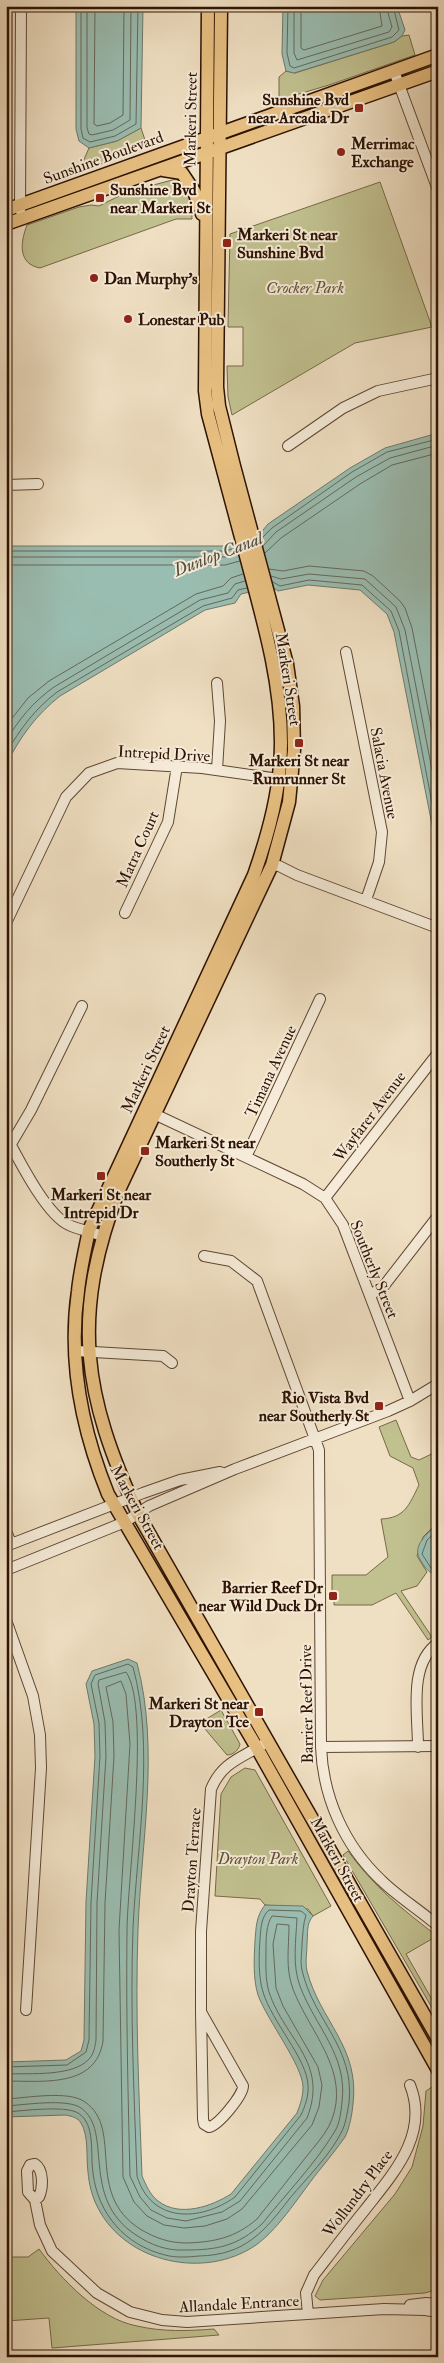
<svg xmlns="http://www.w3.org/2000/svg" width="444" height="2363" font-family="'IM FELL Double Pica',serif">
<rect width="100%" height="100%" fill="#f0e0c3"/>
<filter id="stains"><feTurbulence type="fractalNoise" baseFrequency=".004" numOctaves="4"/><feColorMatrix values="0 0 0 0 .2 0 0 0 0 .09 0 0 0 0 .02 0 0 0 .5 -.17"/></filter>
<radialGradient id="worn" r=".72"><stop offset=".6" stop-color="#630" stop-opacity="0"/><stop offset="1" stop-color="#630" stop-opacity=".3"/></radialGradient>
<path fill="#c1c08f" stroke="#776949" d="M 409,35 L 415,55 L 329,85 L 279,100 L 279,77 L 286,71 L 295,73 L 394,42 L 402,36 Z
M 141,128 L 147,146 L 78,173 L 89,148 L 117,141 Z
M 176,179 C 188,190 192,204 192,219 L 176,219 L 40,268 C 18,264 20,243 27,225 L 79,207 L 91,205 L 99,206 L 127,192 Z
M 380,182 L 432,327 L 355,343 L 232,415 L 228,397 L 227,366 L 243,366 L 243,327 L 228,327 L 230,234 Z
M 396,1420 L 411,1457 L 419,1460 L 438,1451 L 438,1522 L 423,1537 L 417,1556 L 427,1572 L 417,1586 L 401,1591 L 432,1637 L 428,1640 L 396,1593 L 372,1605 L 334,1605 L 334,1594 L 332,1594 L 332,1575 L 366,1575 L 388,1557 L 381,1519 C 405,1518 409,1505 419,1485 L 413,1468 L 390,1456 L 379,1427 Z
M 221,1710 L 240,1744 C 239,1750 233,1755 227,1755 L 200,1723 Z
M 245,1768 L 255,1770 L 331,1906 L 313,1916 L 308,1909 L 265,1905 L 260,1899 L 215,1896 L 221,1794 L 231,1777 Z
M 348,1851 C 374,1887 402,1909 437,1936 L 406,1954 L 438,2010 L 438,2018 L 343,1855 Z
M 432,2087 L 438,2097 L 438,2289 L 425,2293 L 320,2300 L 315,2296 L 323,2280 L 395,2194 L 412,2167 L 423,2126 L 426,2091 Z
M 39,2249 C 61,2279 99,2319 137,2326 C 163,2332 188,2331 214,2329 L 219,2335 L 52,2348 L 49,2318 L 6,2321 L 6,2257 L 28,2257 Z"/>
<path fill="#9abdb1" stroke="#6e796b" d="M 76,6 L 143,6 L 141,128 L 117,141 L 89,148 L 79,141 L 76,129 Z
M 283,6 L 397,6 L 405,30 L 402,36 L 394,42 L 294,73 L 286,71 L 282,54 Z
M 438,433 L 438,855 L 394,632 L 387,614 L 360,590 L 308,585 L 278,591 L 272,587 L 241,594 L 235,603 L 205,610 L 60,696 C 36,715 20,737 6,765 L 6,546 L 226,546 L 259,535 L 268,524 L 350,468 L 385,448 Z
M 438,1522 L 438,1576 C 428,1572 426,1569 421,1561 C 410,1545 429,1534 438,1522 Z
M 128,1659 L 137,1663 C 160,1750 141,1841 138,1930 C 135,2012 139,2094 142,2176 C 146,2185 150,2195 158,2201 C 180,2218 212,2206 231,2194 L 297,2113 C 300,2105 303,2097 303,2087 C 303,2066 267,2020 258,1995 C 253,1979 254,1958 255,1941 C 256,1928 256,1916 265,1905 L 303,1906 L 313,1916 C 306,1924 308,1933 307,1944 C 307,1953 305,1962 307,1971 C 320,2021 360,2047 353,2104 C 352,2114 350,2127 345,2137 C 338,2147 330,2157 322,2167 C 302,2191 281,2227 256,2245 C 205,2280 126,2263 98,2208 C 92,2197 89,2184 88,2172 C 86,2157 89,2136 81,2123 C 78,2118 72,2116 65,2115 L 6,2117 L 6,2062 L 66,2060 L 81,2051 L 84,2040 L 86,1902 L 95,1756 L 94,1724 L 86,1684 L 92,1671 Z"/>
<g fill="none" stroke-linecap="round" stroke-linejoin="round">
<path stroke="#64685a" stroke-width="1" d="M 81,6 L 81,129 L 83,138 L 90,142 L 115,136 L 136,124 L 138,6
M 87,6 L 87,128 L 89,134 L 92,135 L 113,130 L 130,120 L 131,6
M 95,6 L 94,124 L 97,126 L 110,123 L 123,115 L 124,6
M 288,6 L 287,53 L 290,66 L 294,68 L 392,37 L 399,30 L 393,6
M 294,6 L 294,53 L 297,60 L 389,32 L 392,27 L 386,6
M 301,6 L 301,48 L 304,50 L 382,26 L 379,6
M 261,539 L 272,528 L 352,472 L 387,452 L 438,439
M 263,546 L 276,532 L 356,477 L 390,458 L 438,445
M 6,551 L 225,551 L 236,548
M 265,553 L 281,538 L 360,484 L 392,465 L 438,453
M 6,557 L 225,557 L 238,554
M 6,565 L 225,565 L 240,561
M 269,569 L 283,571 L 309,566 L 364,571 L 373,576 L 400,601 L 405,608 L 412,628 L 438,761
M 271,576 L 281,579 L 309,574 L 365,579 L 396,607 L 405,630 L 438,801
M 273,582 L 280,586 L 309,580 L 362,585 L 391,611 L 399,631 L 438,834
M 6,726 L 28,698 L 49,681 L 196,594 L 223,586 L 231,578 L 243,574
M 6,741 C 19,719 33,702 54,687 L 200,600 L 228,593 L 235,584 L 245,581
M 6,753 C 21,728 34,710 57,692 L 203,606 L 232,598 L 238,590 L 247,588
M 438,1530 L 427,1540 L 422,1554 L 431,1568 L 438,1570
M 6,2067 L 67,2065 L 86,2052 L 89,2040 L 91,1902 L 100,1756 L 99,1723 L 91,1684 L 95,1675 L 128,1664 L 133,1667 C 155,1748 137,1844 133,1928 C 130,2010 134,2093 137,2176 C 151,2223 200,2222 235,2197 L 301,2115 C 305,2106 309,2096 308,2085 C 307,2059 272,2022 263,1992 C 258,1976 259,1955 260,1939 C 261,1928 261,1917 269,1910 L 301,1911 L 306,1915 C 303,1924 303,1933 302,1944 C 302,1952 300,1962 302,1970 C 313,2020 355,2047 349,2103 C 347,2113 346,2124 341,2133 C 330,2155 306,2179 290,2198 C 264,2232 245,2255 199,2256 C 188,2257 176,2258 165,2255 C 125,2245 98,2214 93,2173 C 90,2154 96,2124 78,2113 C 65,2105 22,2111 6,2112
M 6,2074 C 30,2073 73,2077 89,2059 C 94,2054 95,2046 96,2040 L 97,1903 L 106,1756 L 105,1722 L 98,1684 L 99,1680 L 126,1672 C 151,1707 127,1881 127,1932 C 126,2013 128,2095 130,2176 L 140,2197 L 151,2210 L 167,2218 L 186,2221 L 222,2212 L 240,2201 L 307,2118 C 329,2062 285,2040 269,1992 C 265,1979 266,1963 266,1949 C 266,1939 266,1925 272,1916 L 297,1918 C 296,1940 292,1965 300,1986 C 315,2027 348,2055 342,2102 C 341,2111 340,2123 335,2131 C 316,2163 285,2195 262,2224 C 237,2246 218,2250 185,2250 C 167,2251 151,2245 136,2235 C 79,2198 114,2131 81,2108 C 67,2098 24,2105 6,2106
M 6,2081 C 43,2081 96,2088 103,2041 L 105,1903 L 114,1756 L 113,1722 L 106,1687 L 121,1681 L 126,1694 L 130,1744 L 119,1930 L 123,2177 L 134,2202 L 147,2216 L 164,2225 L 184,2228 L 205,2226 L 227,2219 L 242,2209 L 312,2125 L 319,2107 L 322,2085 L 318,2067 L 283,2006 L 276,1988 L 273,1944 L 277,1924 L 289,1925 C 289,1947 285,1968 293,1989 C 310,2034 354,2074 329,2126 C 323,2137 314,2147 306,2157 C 290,2178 273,2198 257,2219 C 235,2238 214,2242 187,2243 C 169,2243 155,2238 140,2229 C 84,2193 124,2129 85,2102 C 69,2090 26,2098 6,2099"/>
<defs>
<path id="minor" d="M 394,71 L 438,190
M 20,210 L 21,6
M 288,446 L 343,408 L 378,391 L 438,378
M 6,485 L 38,484
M 346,652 L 382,832 L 379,862 L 366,900
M 217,683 L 220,721 L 217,770
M 272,865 L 279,866 L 297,875 L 438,928
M 125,913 L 168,822 L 177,766
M 6,923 L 66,797 L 89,773 L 117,763 L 202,768 L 286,780
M 150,1112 L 303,1184 L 325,1198 L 343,1225 L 410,1401
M 6,1136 C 18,1158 46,1215 69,1225 C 79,1230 91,1231 102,1236
M 11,1144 L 31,1110 L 82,1006
M 246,1157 L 320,999
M 325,1198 L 438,1053
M 204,1256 L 231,1261 L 257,1281 L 319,1450 L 321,1747 C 323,1797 344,1845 381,1880 C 398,1897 420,1910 438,1926
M 370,1295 L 383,1287 L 438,1216
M 76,1351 L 163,1356 L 172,1363
M 6,1531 L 11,1543
M 6,1546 L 143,1493 L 180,1480 L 220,1472
M 6,1570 L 125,1522 L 149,1506 L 235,1469 L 388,1411 L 410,1401 L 438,1384
M 6,1620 L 33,1696 L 40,1735 L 41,1768 L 26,2010
M 321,1747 L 438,1746
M 418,1747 C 418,1714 408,1664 438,1643
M 201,2012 L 201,1931 L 211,1789 C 222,1763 239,1759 262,1745
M 201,2012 L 243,2086 C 243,2095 219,2125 209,2127 L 204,2124 L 203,2119 Z
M 35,2200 L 39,2197 C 43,2188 44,2170 35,2164 L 30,2165 L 27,2171 L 28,2192 L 35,2200 L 40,2225 L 52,2251 L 97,2293 L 130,2312 L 162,2320 L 187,2322 L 384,2309 L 425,2310 L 438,2312
M 410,2305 L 426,2303 L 438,2304
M 308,2314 L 306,2293 L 314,2275 C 331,2253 347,2232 364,2211 C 392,2175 430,2135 410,2085"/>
<path id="major" d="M 208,6 L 205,391 L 208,414 C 222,467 236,519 250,571 C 265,627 281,684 281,742 C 281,788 269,832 254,875 L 89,1230 C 85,1250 80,1271 78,1291 C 68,1360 82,1430 108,1494 L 257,1748 L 438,2070
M 221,6 L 217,387 L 219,406 L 234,466 L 287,664 L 293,706 L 294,750 L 289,802 L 272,865 L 118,1192 C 71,1317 83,1395 138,1514 L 438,2039
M 163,170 L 182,173 L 194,191 L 202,214
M 6,210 L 438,55
M 6,224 L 438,71"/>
</defs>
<use href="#minor" stroke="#5e4633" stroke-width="12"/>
<use href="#major" stroke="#2d1203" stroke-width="15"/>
<use href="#minor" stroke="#f5ebd8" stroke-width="10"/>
<use href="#major" stroke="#e8c082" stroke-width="12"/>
</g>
<g fill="#8f2418" stroke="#f5ebd8" stroke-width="2">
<rect x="354" y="103" width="10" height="10" rx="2.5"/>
<circle cx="341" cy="152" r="5"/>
<rect x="95" y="193" width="10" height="10" rx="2.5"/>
<rect x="222" y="238" width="10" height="10" rx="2.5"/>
<circle cx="94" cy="278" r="5"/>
<circle cx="128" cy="319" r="5"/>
<rect x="294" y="738" width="10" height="10" rx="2.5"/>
<rect x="140" y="1146" width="10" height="10" rx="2.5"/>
<rect x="96" y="1171" width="10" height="10" rx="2.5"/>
<rect x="374" y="1401" width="10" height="10" rx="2.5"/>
<rect x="328" y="1591" width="10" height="10" rx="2.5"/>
<rect x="254" y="1707" width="10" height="10" rx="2.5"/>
</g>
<g text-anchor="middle" stroke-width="4" stroke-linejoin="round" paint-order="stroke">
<g font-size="16" font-weight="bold" fill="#2d1203" stroke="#f5ebd8" text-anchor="start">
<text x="349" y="105" text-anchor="end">Sunshine Bvd<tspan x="349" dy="18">near Arcadia Dr</tspan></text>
<text x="351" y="149">Merrimac<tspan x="351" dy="18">Exchange</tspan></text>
<text x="110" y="195">Sunshine Bvd<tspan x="110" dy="18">near Markeri St</tspan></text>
<text x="237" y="240">Markeri St near<tspan x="237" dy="18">Sunshine Bvd</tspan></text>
<text x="104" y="284">Dan Murphy's</text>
<text x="138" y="325">Lonestar Pub</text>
<text x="299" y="766" text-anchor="middle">Markeri St near<tspan x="299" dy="18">Rumrunner St</tspan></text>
<text x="155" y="1148">Markeri St near<tspan x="155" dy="18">Southerly St</tspan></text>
<text x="101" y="1200" text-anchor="middle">Markeri St near<tspan x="101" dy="18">Intrepid Dr</tspan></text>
<text x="369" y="1403" text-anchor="end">Rio Vista Bvd<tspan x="369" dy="18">near Southerly St</tspan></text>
<text x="323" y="1593" text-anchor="end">Barrier Reef Dr<tspan x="323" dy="18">near Wild Duck Dr</tspan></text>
<text x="249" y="1709" text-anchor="end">Markeri St near<tspan x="249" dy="18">Drayton Tce</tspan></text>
</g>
<g font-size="16" fill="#2d1203" stroke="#f5ebd8">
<text transform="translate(190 119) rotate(-89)" y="6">Markeri Street</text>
<text transform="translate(103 157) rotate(-20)" y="6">Sunshine Boulevard</text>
<text transform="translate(289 679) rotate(81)" y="6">Markeri Street</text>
<text transform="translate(164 753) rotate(3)" y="6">Intrepid Drive</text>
<text transform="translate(385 773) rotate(79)" y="6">Salacia Avenue</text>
<text transform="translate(137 849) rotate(-66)" y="6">Matra Court</text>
<text transform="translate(145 1069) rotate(-65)" y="6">Markeri Street</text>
<text transform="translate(270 1071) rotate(-65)" y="6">Timana Avenue</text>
<text transform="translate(369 1116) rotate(-53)" y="6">Wayfarer Avenue</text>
<text transform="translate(375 1269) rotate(68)" y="6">Southerly Street</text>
<text transform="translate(138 1507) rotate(61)" y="6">Markeri Street</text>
<text transform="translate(306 1704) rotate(-91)" y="6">Barrier Reef Drive</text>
<text transform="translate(338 1859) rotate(61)" y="6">Markeri Street</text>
<text transform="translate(191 1860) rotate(-86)" y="6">Drayton Terrace</text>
<text transform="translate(357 2193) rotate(-53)" y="6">Wollundry Place</text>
<text transform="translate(239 2303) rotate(-3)" y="6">Allandale Entrance</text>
</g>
<g font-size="16" font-style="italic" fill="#614f34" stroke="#f5ebd8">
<text x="305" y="293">Crocker Park</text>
<text x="258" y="1864">Drayton Park</text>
</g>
<g font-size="18" font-style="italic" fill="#534e40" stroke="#f5ebd8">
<text transform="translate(218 554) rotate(-21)" y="6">Dunlop Canal</text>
</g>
</g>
<rect width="444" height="2363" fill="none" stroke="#f0e0c3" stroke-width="25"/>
<rect x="8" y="8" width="429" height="2348" fill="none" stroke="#2d1203" stroke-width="2.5"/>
<rect x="12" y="12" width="419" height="2338" fill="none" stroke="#2d1203"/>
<rect width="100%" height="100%" filter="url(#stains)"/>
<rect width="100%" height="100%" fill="url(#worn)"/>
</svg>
